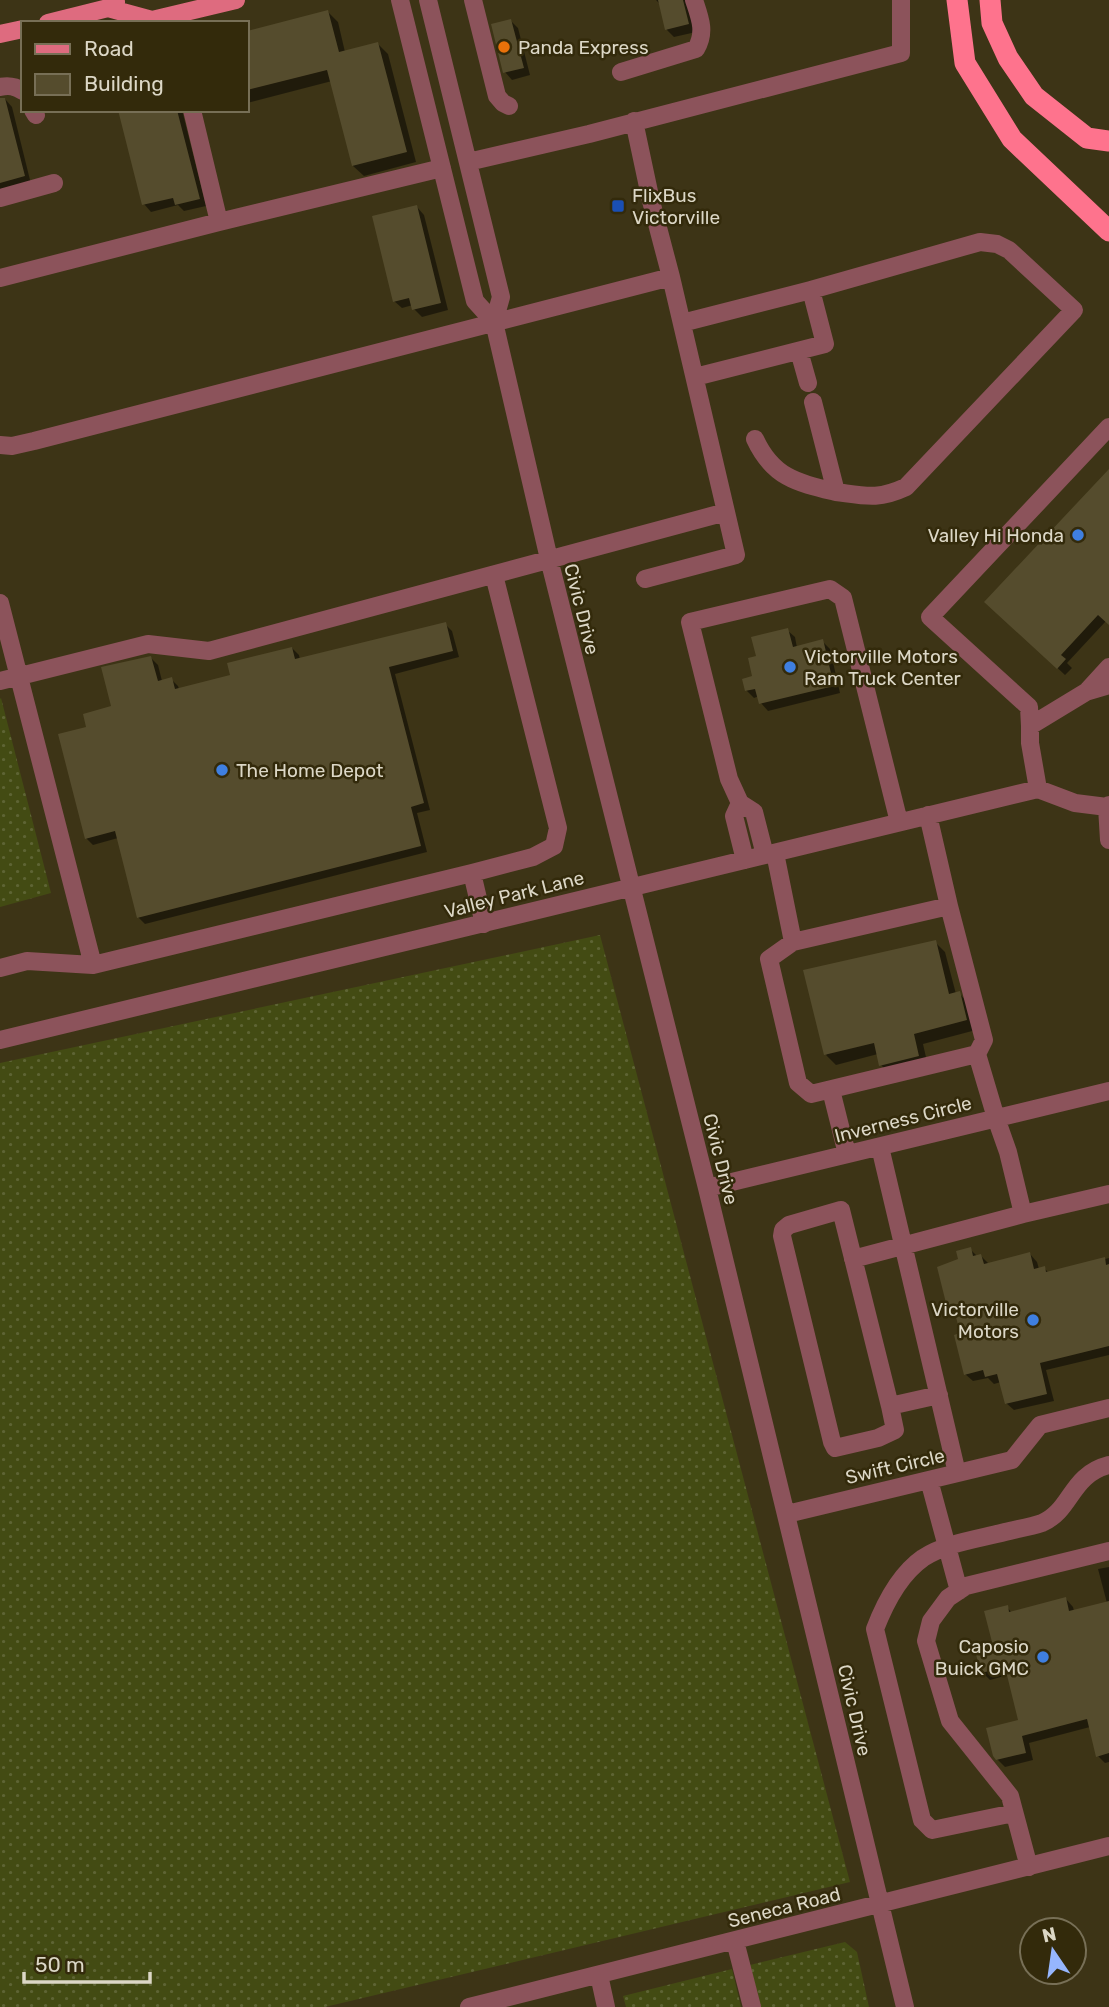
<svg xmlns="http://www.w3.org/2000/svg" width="1109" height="2007" font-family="Rubik,sans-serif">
<defs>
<pattern id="grass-dots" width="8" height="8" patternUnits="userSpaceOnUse" patternTransform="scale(1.75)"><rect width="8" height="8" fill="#434b13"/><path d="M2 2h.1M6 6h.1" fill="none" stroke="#5e6434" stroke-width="1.8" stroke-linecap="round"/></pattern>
</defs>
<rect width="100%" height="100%" fill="#3d3416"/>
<path fill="url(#grass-dots)" d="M 1,698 L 51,893 L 0,907 L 0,699 Z
M 600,935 L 850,1882 L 325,2007 L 0,2007 L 0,1063 Z
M 845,1942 L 857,1952 L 869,2007 L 761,2007 L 750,1965 Z
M 732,1969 L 741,2007 L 626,2007 L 623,1996 Z"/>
<path fill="#0007" d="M 656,0 L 691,0 L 696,32 L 674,37 L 667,30 L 661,5 Z
M 328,12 L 338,22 L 345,52 L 378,44 L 388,54 L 416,162 L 364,176 L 353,166 L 332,81 L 247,103 L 247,32 Z
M 511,21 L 518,28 L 530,75 L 512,80 L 505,72 Z
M 0,99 L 5,99 L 12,107 L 31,184 L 0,195 Z
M 120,110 L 182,110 L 206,206 L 184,211 L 178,205 L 151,212 L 144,204 Z
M 417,207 L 424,215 L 448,310 L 422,317 L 414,309 L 413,305 L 402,308 L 394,301 Z
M 1109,471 L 1109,623 L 1106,621 L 1067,663 L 1072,668 L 1065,675 L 994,609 Z
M 445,624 L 452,631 L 459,657 L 395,674 L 430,810 L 417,813 L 427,852 L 145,924 L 138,917 L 118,838 L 93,845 L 86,838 L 88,728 L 113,707 L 151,658 L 158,665 L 162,681 L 171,679 L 178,686 L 179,689 L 232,676 L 292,648 L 299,655 L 300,660 Z
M 787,630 L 795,637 L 797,648 L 822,641 L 830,649 L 840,693 L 768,711 L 761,703 L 759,696 L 754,698 L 746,690 L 754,677 L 758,657 Z
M 935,942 L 945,952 L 956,994 L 959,993 L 969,1004 L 976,1030 L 923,1044 L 928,1066 L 891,1075 L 881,1065 L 878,1054 L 836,1065 L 826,1055 Z
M 970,1249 L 977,1256 L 981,1256 L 989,1264 L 1030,1254 L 1037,1262 L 1039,1269 L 1044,1268 L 1049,1273 L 1109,1258 L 1109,1355 L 1046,1370 L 1054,1401 L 1014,1410 L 1006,1403 L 1001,1382 L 994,1384 L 988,1378 L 973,1381 L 965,1374 L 962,1334 L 956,1313 L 948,1306 L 960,1261 Z
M 1109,1567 L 1109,1762 L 1105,1763 L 1098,1756 L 1090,1727 L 1029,1743 L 1033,1760 L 1005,1767 L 997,1759 L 1020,1722 L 1008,1675 L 990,1680 L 982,1672 L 1007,1607 L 1012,1613 L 1066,1599 L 1073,1607 L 1074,1611 L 1107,1603 L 1098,1569 Z"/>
<path fill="#554c2d" d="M 658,0 L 683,0 L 689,24 L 665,30 Z
M 328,10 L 339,52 L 378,42 L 407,152 L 352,166 L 327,70 L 247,90 L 247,31 Z
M 511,19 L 524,68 L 503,73 L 491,24 Z
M 0,98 L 5,98 L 25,176 L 0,183 Z
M 118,110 L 177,110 L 200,199 L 175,205 L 173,198 L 142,205 Z
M 417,205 L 441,303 L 412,310 L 409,298 L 393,302 L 372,216 Z
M 1109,469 L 1109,625 L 1098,615 L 1061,655 L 1066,659 L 1057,669 L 984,602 Z
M 446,622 L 453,651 L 389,667 L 424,803 L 411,807 L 421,846 L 137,918 L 115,831 L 85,839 L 58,734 L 86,727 L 83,714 L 111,706 L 101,667 L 151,656 L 158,681 L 172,677 L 175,689 L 230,675 L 227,663 L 292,647 L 295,659 Z
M 788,628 L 793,647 L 823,639 L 834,686 L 759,704 L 755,689 L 745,691 L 742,679 L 752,676 L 748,658 L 756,656 L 751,637 Z
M 936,940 L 949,994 L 960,991 L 967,1020 L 914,1034 L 919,1056 L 879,1066 L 874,1043 L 824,1055 L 803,970 Z
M 971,1247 L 973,1256 L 981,1254 L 984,1264 L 1030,1252 L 1034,1269 L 1045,1266 L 1046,1272 L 1105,1257 L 1106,1265 L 1109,1264 L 1109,1346 L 1040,1363 L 1047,1394 L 1005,1404 L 997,1374 L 985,1377 L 983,1370 L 964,1375 L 954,1335 L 960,1333 L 953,1305 L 947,1307 L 937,1267 L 958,1259 L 956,1251 Z
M 1066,1597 L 1069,1611 L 1109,1601 L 1109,1753 L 1096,1757 L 1087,1719 L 1022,1736 L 1026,1753 L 996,1760 L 993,1756 L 986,1728 L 1018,1720 L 1005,1667 L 981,1673 L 974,1647 L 992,1642 L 984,1611 L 1008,1605 L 1009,1612 Z"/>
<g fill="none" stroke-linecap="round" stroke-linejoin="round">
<path stroke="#8c535b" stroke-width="18" d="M 400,0 L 475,301 L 494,322 L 549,559 L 707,1188 L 905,2007
M 428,0 L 501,297 L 494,322
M 473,0 L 497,96 L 503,103 L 509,106
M 621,72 L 696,49 C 706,32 700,18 694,0
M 0,87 C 9,85 15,86 23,91
M 33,110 L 36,115
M 192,110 L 219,222
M 468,162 L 589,134 L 901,53 L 901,0
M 0,198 L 54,183
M 0,278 L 219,222 L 442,168
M 811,290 L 980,242 L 997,244 L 1009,250 L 1074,310 L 906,487 C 878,500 866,496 836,492 L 813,402
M 682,323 L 811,290 L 825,344 L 695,377
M 799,351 L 808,383
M 755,439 C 773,478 798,483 836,492
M 0,445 L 12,446 L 34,441 L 671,277 L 651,201 L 634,121
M 645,579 L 736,555 L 726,512
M 0,603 L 93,965
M 0,681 L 148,644 L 209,651 L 726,512 L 671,277
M 1088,690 L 1109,667
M 1030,726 L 1029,707 L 930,617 L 1109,427
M 1038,789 L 1030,743 L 1030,726 L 1086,692 L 1109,685
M 1038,789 L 1075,803 L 1107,807 L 1109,805
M 740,803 L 734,816 L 745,860
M 1107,807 L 1109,840
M 775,853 L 793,942 L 769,959 L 798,1083 L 811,1094 L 977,1054 L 984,1040 L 949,906 L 928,815
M 765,855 L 754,812 L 740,803 L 729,779 L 690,622 L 830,589 L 843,598 L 899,822
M 472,873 L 484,924
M 793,942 L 949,906
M 0,968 L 27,961 L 93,965 L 472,873 L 533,857 L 554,846 L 558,828 L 494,575
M 0,1040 L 1038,789
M 831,1090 L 847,1154
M 880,1147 L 957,1473
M 707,1188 L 1109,1091
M 1023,1214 L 1109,1194
M 853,1259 L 1023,1214 L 1008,1152 L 996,1118 L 977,1054
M 890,1406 L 841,1210 L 789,1225 L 783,1230 L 782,1236 L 832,1442 L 835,1448 L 878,1438 L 895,1430 L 890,1406 L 939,1395
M 929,1480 L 959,1591
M 787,1514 L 1012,1460 L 1040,1425 L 1109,1408
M 1014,1813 L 932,1830 L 922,1820 L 875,1629 C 885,1603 900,1574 923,1558 C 946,1543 978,1539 1005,1532 C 1017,1529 1030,1527 1042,1523 C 1072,1510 1070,1475 1109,1465
M 1029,1867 L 1010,1796 L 950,1721 L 926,1641 L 931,1621 L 948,1598 L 966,1586 L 1109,1551
M 735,1941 L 752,2007
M 599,1975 L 606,2007
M 469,2007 L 1109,1846"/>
<path stroke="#de6b7f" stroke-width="18" d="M 108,8 L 152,20 L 236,0
M 48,23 L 108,8 L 116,2
M 0,34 L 23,29"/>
<path stroke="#fe738d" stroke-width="21" d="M 957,0 L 965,63 L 1012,139 L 1109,231
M 990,0 L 992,23 L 1008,58 L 1034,96 L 1087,138 L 1109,141"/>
</g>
<circle fill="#e8710a" stroke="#332a0b" stroke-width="2.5" cx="504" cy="47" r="7"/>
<rect fill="#1a4fb4" stroke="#332a0b" stroke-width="2.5" x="611" y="199" width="14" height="14" rx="3.5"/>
<g fill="#3f7fe0" stroke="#332a0b" stroke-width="2.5">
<circle cx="1078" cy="535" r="7"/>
<circle cx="790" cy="667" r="7"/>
<circle cx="222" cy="770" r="7"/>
<circle cx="1033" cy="1320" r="7"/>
<circle cx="1043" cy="1657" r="7"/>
</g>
<g text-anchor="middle" stroke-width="5" stroke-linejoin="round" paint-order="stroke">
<g font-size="19" fill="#dcd7c6" stroke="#332a0b" text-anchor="start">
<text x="518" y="54">Panda Express</text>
<text x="632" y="202">FlixBus<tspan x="632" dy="22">Victorville</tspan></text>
<text x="1064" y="542" text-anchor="end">Valley Hi Honda</text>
<text x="804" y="663">Victorville Motors<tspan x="804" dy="22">Ram Truck Center</tspan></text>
<text x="236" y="777">The Home Depot</text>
<text x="1019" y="1316" text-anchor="end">Victorville<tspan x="1019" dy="22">Motors</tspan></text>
<text x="1029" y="1653" text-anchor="end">Caposio<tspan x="1029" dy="22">Buick GMC</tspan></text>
</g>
<g font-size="19" fill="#dcd7c6" stroke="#332a0b">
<text transform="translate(582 609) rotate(76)" y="7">Civic Drive</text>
<text transform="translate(514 894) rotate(-14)" y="7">Valley Park Lane</text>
<text transform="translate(903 1119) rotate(-14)" y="7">Inverness Circle</text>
<text transform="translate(721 1159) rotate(76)" y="7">Civic Drive</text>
<text transform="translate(895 1466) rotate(-13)" y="7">Swift Circle</text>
<text transform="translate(855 1710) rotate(77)" y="7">Civic Drive</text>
<text transform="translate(784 1907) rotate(-14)" y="7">Seneca Road</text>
</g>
</g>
<rect x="21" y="21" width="228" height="91" fill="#332a0b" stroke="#776f56" stroke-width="2"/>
<rect x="35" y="44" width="35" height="10" fill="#de6b7f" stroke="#776f56" stroke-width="2"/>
<text x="84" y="56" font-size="21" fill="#dcd7c6">Road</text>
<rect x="35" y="74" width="35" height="21" fill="#554c2d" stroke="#776f56" stroke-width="2"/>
<text x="84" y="91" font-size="21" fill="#dcd7c6">Building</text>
<g transform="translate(1053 1951) rotate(347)"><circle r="33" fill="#332a0b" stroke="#776f56" stroke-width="2"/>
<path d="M0-5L12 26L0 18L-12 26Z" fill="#96b6fd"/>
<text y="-10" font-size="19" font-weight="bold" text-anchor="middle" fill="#dcd7c6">N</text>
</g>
<path d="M24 1972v10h126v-10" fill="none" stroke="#dcd7c6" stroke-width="3.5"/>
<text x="35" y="1972" font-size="21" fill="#dcd7c6" stroke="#332a0b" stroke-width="5" paint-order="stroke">50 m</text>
</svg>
